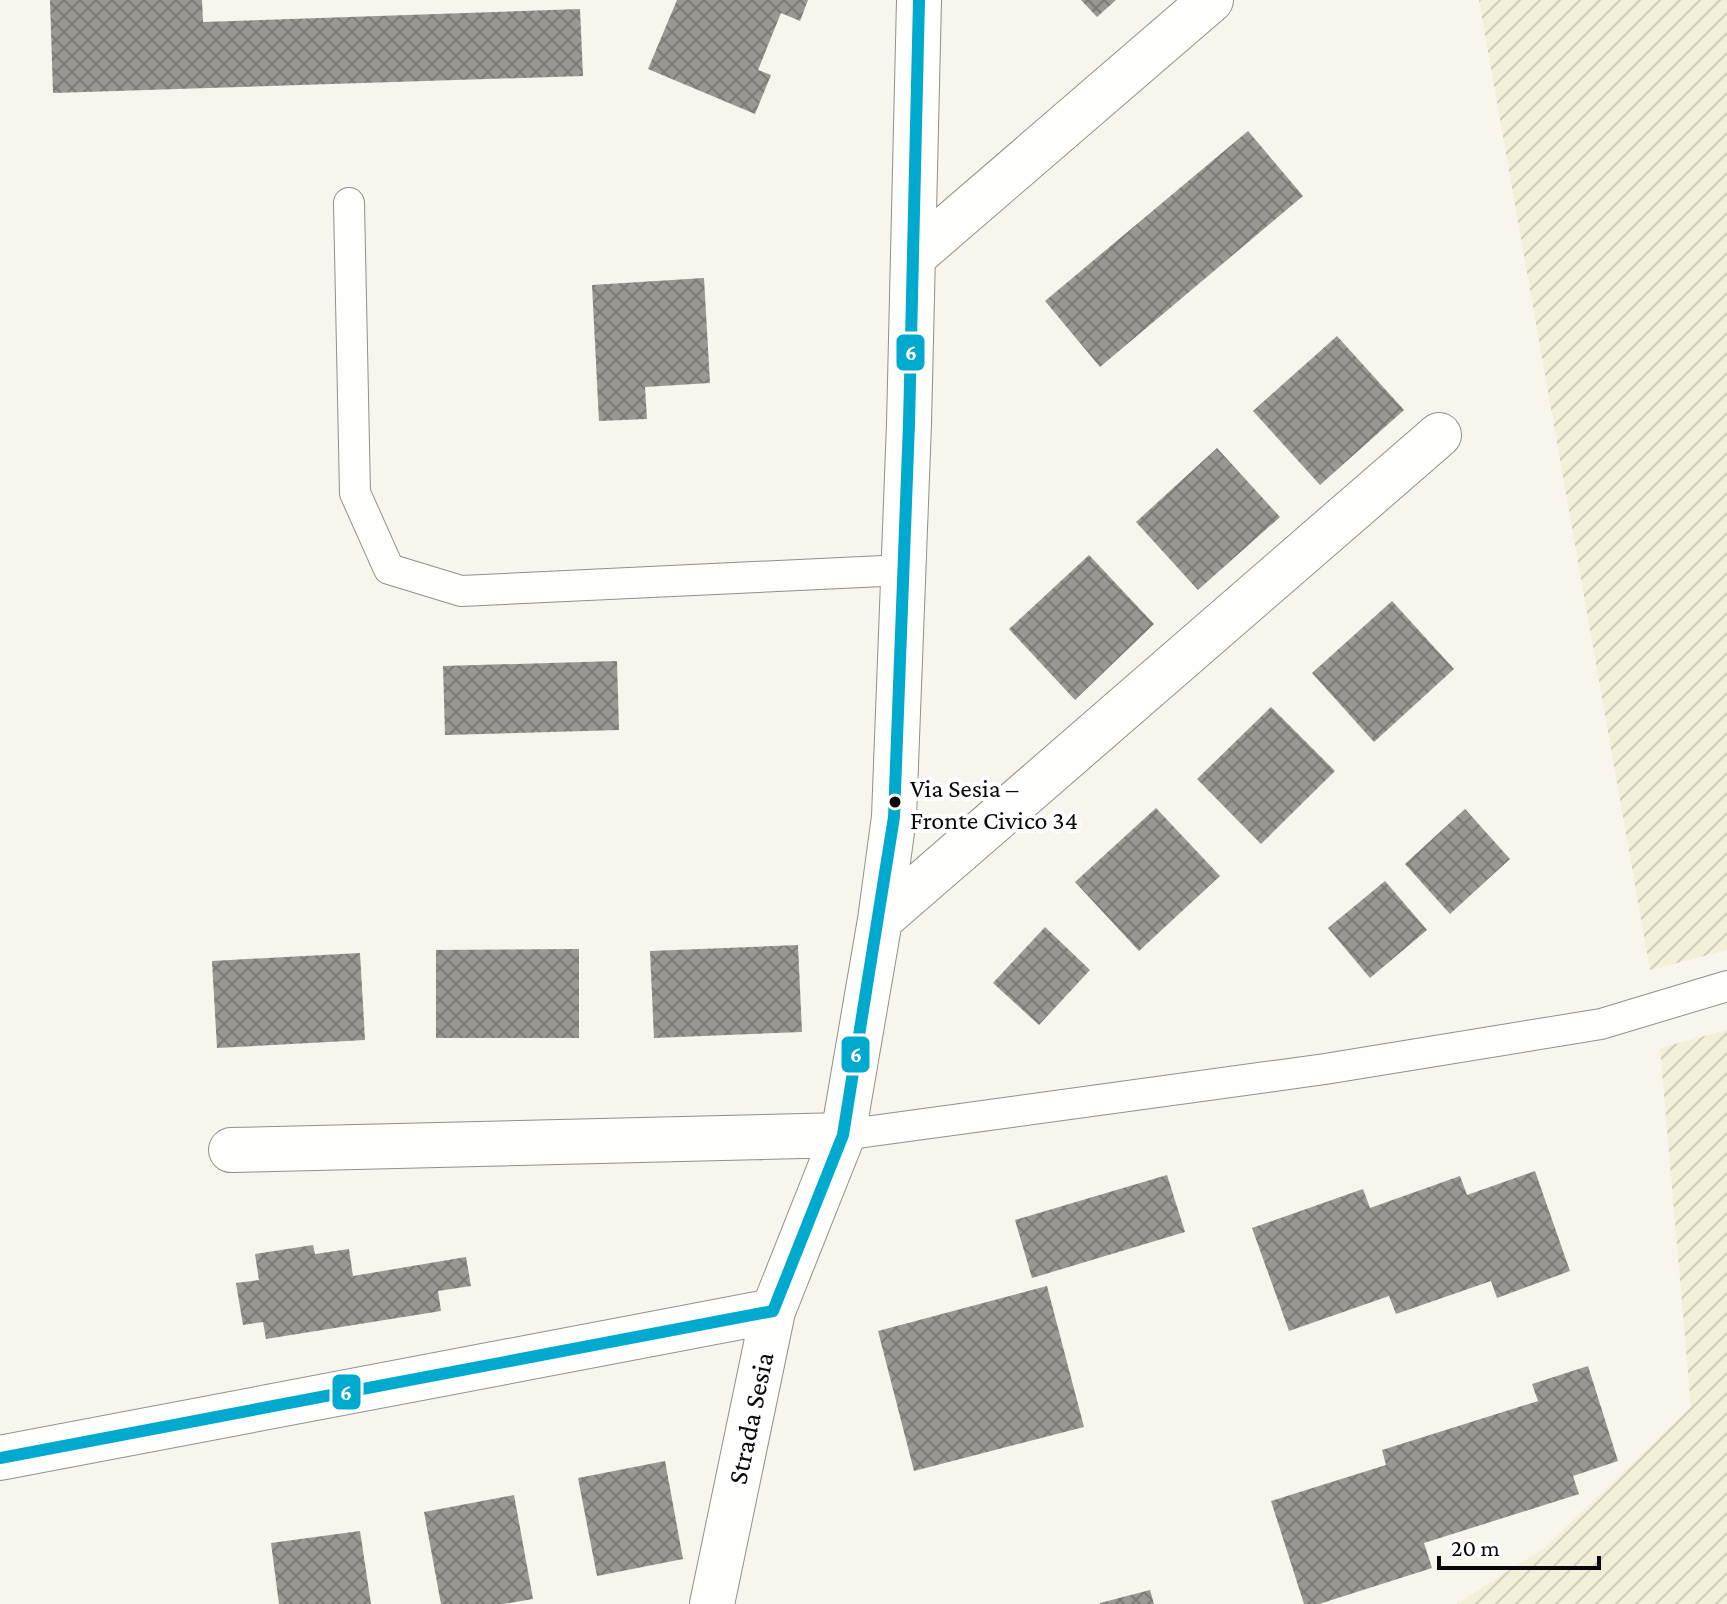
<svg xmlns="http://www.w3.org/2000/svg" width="1727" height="1604" font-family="'Crimson Pro',serif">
<defs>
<pattern id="farmland-furrows" width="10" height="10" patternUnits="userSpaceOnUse" patternTransform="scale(2)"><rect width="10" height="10" fill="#f3f0da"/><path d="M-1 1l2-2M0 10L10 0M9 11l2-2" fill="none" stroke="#cfccba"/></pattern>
<pattern id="building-cross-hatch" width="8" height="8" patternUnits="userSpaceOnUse" patternTransform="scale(2)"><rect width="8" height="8" fill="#9a9893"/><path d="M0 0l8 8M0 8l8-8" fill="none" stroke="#7c7a76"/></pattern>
</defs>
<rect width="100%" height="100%" fill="#f7f5ec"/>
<path fill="url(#farmland-furrows)" d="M 1479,0 L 1727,0 L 1727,950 L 1650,970 Z
M 1727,1030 L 1727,1604 L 1457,1604 L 1544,1548 L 1691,1407 L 1660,1048 Z"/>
<path fill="url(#building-cross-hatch)" d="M 50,0 L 202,0 L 203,22 L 580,9 L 583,76 L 53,93 Z
M 677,0 L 808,0 L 800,21 L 781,13 L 758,70 L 771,75 L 755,114 L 648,69 Z
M 1081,0 L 1116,0 L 1097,17 Z
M 1248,131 L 1303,196 L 1100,367 L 1045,301 Z
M 704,278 L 710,383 L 645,387 L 647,419 L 599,421 L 592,285 Z
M 1337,336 L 1404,410 L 1320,485 L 1253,411 Z
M 1217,448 L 1280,517 L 1198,590 L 1136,522 Z
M 1089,555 L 1154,624 L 1075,700 L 1009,629 Z
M 1392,601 L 1454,669 L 1374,742 L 1312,673 Z
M 617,661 L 619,730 L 445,735 L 443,666 Z
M 1271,707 L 1335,771 L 1261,844 L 1197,779 Z
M 1156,808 L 1220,876 L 1139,951 L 1075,882 Z
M 1465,809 L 1510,859 L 1450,914 L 1405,864 Z
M 1385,881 L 1427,930 L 1370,978 L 1328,928 Z
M 1045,927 L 1090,970 L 1039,1025 L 993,983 Z
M 798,945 L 802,1032 L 654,1038 L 650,951 Z
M 579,949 L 579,1038 L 436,1038 L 436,950 Z
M 360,953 L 365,1040 L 217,1048 L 212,961 Z
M 1535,1171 L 1570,1271 L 1497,1298 L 1491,1281 L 1396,1314 L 1389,1296 L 1289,1331 L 1252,1228 L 1363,1189 L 1370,1208 L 1460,1176 L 1467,1195 Z
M 1167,1175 L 1185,1232 L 1032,1278 L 1015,1220 Z
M 313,1245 L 315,1254 L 349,1249 L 353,1276 L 466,1257 L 471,1286 L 438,1291 L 441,1311 L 266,1339 L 263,1322 L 243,1325 L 236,1283 L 259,1280 L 255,1254 Z
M 1047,1286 L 1084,1427 L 914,1471 L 878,1331 Z
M 1588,1366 L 1618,1461 L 1573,1476 L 1579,1494 L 1424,1543 L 1432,1568 L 1319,1604 L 1304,1604 L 1271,1501 L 1386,1465 L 1382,1450 L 1538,1401 L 1532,1384 Z
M 665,1461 L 683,1559 L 597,1576 L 578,1478 Z
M 514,1495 L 533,1599 L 503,1604 L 441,1604 L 424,1512 Z
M 360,1531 L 371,1604 L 279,1604 L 271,1543 Z
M 1150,1590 L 1154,1604 L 1100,1604 L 1100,1603 Z"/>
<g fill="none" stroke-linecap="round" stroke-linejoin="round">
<defs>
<path id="service" d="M 349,203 L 355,493 L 389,569 L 461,591 L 904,570
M 843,1135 L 1325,1069 L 1601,1024 L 1727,986"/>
<path id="minor" d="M 913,257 L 1211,0
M 880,920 L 1439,435
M 231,1150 L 843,1135
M 0,1458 L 773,1311
M 712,1604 L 773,1311 L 843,1135 L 880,920 L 894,817 L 909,424 L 919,0"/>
</defs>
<use href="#service" stroke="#908f8b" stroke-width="32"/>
<use href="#minor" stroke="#908f8b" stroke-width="46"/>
<use href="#service" stroke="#fefefc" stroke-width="30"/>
<use href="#minor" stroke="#fefefc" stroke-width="44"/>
<defs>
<path id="bus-1" d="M 0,1458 L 773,1311 L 843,1135 L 894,817 L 909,424 L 919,0"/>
</defs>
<use href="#bus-1" stroke="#fff" stroke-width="18"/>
<use href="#bus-1" stroke="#00a9ce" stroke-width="12"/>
</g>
<circle fill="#090909" stroke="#fff" stroke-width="3" cx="895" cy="802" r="7"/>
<g text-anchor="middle" stroke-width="8" stroke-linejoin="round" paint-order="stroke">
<g font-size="26" fill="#090909" stroke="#fff" text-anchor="start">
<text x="910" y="797">Via Sesia –<tspan x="910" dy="32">Fronte Civico 34</tspan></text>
</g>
<g font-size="28" fill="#090909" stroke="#fff">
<text transform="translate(750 1418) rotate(-78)" y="10">Strada Sesia</text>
</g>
</g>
<g stroke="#fff" stroke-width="3">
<rect x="895" y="333" width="31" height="39" rx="8" fill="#00a9ce"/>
<rect x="840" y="1035" width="31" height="39" rx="8" fill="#00a9ce"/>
<rect x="331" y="1373" width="31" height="38" rx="8" fill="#00a9ce"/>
</g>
<g font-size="22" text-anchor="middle" font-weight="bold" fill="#fff">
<text x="911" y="360">6</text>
<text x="856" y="1062">6</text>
<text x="346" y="1400">6</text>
</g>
<path d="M1439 1556v12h160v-12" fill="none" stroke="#090909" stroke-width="4"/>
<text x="1451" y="1556" font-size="24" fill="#090909" stroke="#ffffff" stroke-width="6" paint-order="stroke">20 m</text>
</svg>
